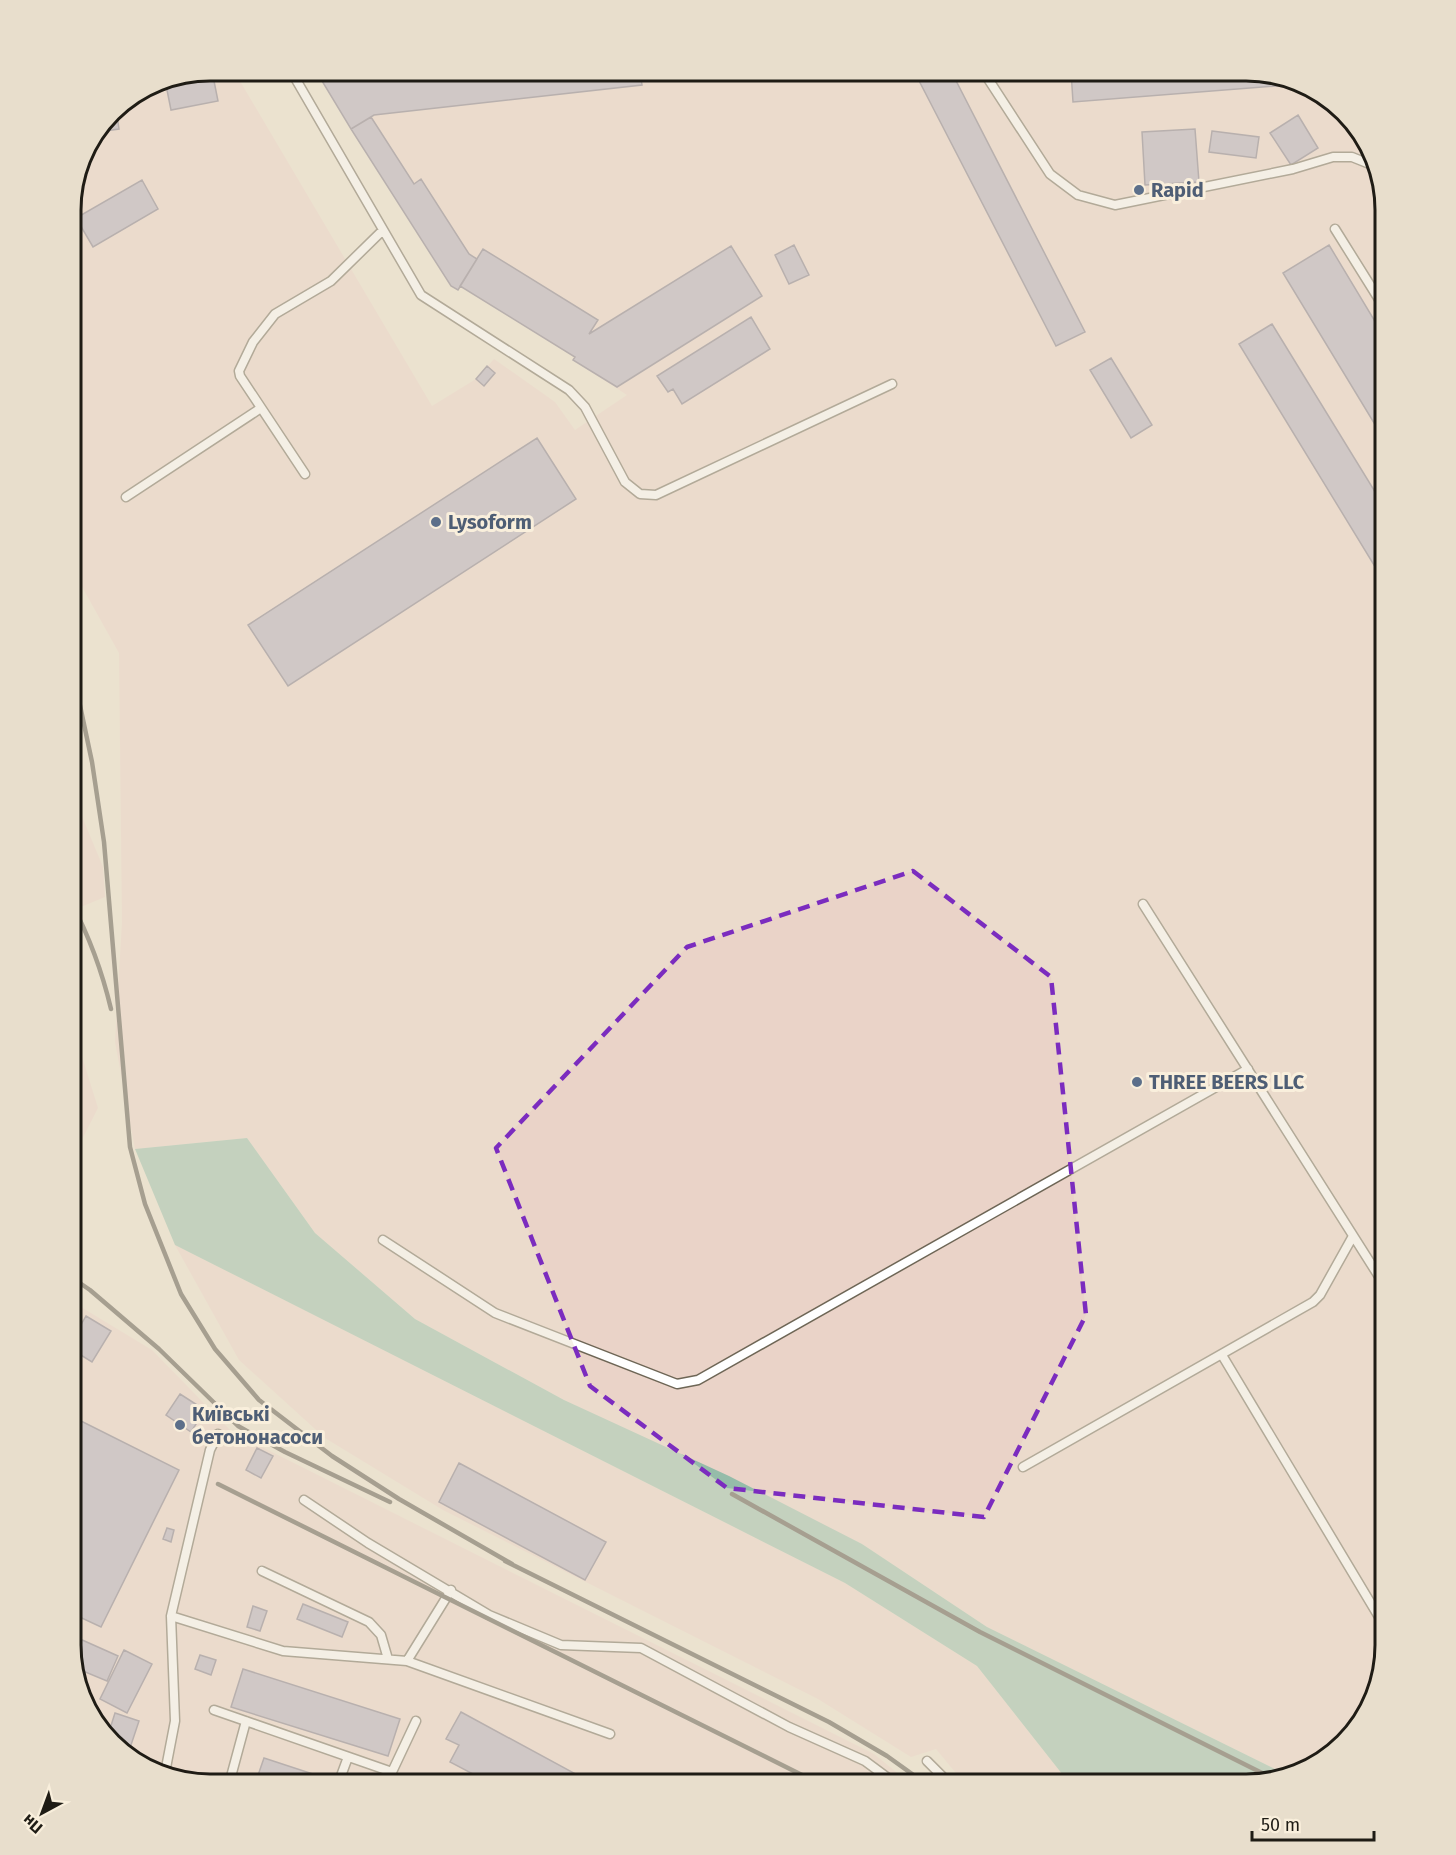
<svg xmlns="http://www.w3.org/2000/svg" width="1456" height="1855" font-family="'Fira Sans',sans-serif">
<rect width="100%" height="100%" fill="#ebe2cf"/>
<path fill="#ead3c8" d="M 210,71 L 234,71 L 432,406 L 476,379 L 494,359 L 555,402 L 575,430 L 627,395 L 573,360 L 575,357 L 461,286 L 458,290 L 451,286 L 316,71 L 1254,71 L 1315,89 L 1362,133 L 1385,210 L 1385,1645 L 1367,1714 L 1323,1761 L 1283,1773 L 987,1627 L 862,1544 L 564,1400 L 415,1319 L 315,1233 L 247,1138 L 135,1149 L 115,1042 L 122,922 L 119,653 L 76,576 L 79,654 L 71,657 L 71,201 L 85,149 L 118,105 L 157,81 Z
M 71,790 L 103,867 L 105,897 L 71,911 Z
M 71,1021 L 98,1108 L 71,1161 Z
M 175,1245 L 845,1583 L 977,1666 L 1070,1784 L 965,1784 L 936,1749 L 911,1757 L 818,1699 L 443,1510 L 325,1438 L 239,1360 Z
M 71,1301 L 152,1350 L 232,1432 L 874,1754 L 911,1784 L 210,1784 L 141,1766 L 94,1722 L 71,1645 Z"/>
<path fill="#95bca9" d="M 247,1138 L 315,1233 L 415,1319 L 564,1400 L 729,1476 L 862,1544 L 987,1627 L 1283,1773 L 1246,1784 L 1070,1784 L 977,1666 L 845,1583 L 175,1245 L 135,1149 Z"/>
<path fill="#b0a9ba" stroke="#7b7485" stroke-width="1.5" d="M 212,71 L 218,101 L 171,110 L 165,80 Z
M 316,71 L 646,71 L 640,71 L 642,85 L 374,115 L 351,129 Z
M 914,71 L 951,71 L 1085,332 L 1056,346 Z
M 1071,71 L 1254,71 L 1289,81 L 1289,85 L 1073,102 Z
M 116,108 L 119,129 L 98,132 Z
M 1298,115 L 1318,148 L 1291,165 L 1270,133 Z
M 371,117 L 414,184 L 421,179 L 469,254 L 477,259 L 458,290 L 451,286 L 351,129 Z
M 1195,129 L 1199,182 L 1145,185 L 1142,132 Z
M 1212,131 L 1259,137 L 1256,158 L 1209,152 Z
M 142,180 L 158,209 L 93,247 L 76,218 Z
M 794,245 L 809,275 L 789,284 L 775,255 Z
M 1329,245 L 1385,338 L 1385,441 L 1283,273 Z
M 731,246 L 762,296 L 617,387 L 573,360 L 575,357 L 460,286 L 483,249 L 598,320 L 589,334 Z
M 751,317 L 770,349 L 682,404 L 673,389 L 668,392 L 657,376 Z
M 1272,324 L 1385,508 L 1385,583 L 1239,344 Z
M 1111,358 L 1152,425 L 1131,438 L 1090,370 Z
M 487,366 L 495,373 L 484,386 L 476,379 Z
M 537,438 L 576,499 L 288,686 L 248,625 Z
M 86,1316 L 111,1331 L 92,1362 L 71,1349 L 71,1342 Z
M 180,1394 L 205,1410 L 191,1432 L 166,1415 Z
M 71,1416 L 179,1470 L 101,1627 L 71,1613 Z
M 257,1448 L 273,1456 L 261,1478 L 246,1470 Z
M 459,1463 L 606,1542 L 585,1580 L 439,1502 Z
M 167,1528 L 174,1530 L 171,1542 L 163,1539 Z
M 303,1604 L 348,1622 L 342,1637 L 297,1619 Z
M 253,1606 L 267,1611 L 260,1631 L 247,1627 Z
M 71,1635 L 118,1656 L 107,1681 L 78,1669 Z
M 124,1650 L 152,1664 L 127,1713 L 100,1699 Z
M 200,1655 L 216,1660 L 211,1675 L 195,1669 Z
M 243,1669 L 400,1719 L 388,1756 L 231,1707 Z
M 461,1712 L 594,1784 L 492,1784 L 450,1762 L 459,1745 L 446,1739 Z
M 115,1713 L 139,1721 L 128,1754 L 108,1735 Z
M 264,1758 L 328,1779 L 326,1784 L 255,1784 Z"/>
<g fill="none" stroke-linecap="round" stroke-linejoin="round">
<defs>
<path id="service" d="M 291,71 L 421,295 L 569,390 L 585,407 L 625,482 L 640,494 L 656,495 L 892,384
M 983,71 L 1050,174 L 1078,195 L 1115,205 L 1293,169 L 1333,157 L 1352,157 L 1372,165
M 1335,229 L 1385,309
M 305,474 L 240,376 L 239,371 L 253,342 L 275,314 L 331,281 L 383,230
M 126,497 L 261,408
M 1143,904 L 1385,1286
M 383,1240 L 495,1313 L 677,1384 L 698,1380 L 1248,1069
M 1222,1355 L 1385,1627
M 1023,1467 L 1313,1302 L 1320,1295 L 1353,1236
M 304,1500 L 368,1543 L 489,1615 L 561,1645 L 641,1648 L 789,1727 L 865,1761 L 896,1784
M 262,1571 L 369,1622 L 381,1635 L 388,1659
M 171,1616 L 283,1651 L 407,1661 L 610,1734
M 407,1661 L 451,1590
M 214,1710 L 392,1772 L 416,1721
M 927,1761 L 950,1784
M 165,1773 L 175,1721 L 171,1616 L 210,1450 L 218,1434
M 229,1784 L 246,1721
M 338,1784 L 348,1757"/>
</defs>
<use href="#service" stroke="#6e6656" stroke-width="11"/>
<use href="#service" stroke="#fff" stroke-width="8"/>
<path stroke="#534e44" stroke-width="4.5" d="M 71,663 L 92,762 L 104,842 L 130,1147 L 145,1204 L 181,1294 L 215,1349 L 259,1400 L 332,1456 L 399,1499 L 512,1564
M 71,902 C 89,936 102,971 111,1009
M 71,1277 L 90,1290 L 159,1349 L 238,1426 L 285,1452 L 390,1502
M 218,1484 L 820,1784
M 732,1494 L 980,1632 L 1270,1777
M 505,1561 L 829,1722 L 887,1756 L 926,1784"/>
</g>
<path d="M0 0H1456V1855H0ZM 913,871 L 1051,977 L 1086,1315 L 984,1517 L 727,1488 L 590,1386 L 496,1148 L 687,947 Z" fill="#ebe2cf" fill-opacity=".55" fill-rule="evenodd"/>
<path fill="none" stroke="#7b2cbf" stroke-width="4.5" stroke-dasharray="12 8" stroke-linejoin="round" d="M 913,871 L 1051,977 L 1086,1315 L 984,1517 L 727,1488 L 590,1386 L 496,1148 L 687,947 Z"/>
<g fill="#5c6f8a" stroke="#f9efdc" stroke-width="2">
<circle cx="1139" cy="190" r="6"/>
<circle cx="436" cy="522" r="6"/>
<circle cx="1137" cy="1082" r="6"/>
<circle cx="180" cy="1425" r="6"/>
</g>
<g text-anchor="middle" stroke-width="6" stroke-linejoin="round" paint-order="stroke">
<g font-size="20" font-weight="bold" fill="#4e5e75" stroke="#f9efdc" text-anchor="start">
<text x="1151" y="197">Rapid</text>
<text x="448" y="529">Lysoform</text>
<text x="1149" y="1089">THREE BEERS LLC</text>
<text x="192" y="1421">Київські<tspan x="192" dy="23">бетононасоси</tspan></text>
</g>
</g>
<path d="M0 0H1456V1855H0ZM210 81H1246A129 129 0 0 1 1375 210V1645A129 129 0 0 1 1246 1774H210A129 129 0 0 1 81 1645V210A129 129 0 0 1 210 81Z" fill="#e8decc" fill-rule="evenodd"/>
<path fill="none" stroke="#1f1c15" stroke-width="3" d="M210 81H1246A129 129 0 0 1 1375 210V1645A129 129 0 0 1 1246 1774H210A129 129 0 0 1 81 1645V210A129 129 0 0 1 210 81Z"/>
<g transform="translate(42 1813) rotate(221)" stroke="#f9efdc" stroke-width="4.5" paint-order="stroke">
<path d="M0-4.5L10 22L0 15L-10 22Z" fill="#1f1c15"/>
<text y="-9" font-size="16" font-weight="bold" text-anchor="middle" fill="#1f1c15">Пн</text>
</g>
<path d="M1252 1831v9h122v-9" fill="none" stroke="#1f1c15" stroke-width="3"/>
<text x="1261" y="1831" font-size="18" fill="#1f1c15" stroke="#f9efdc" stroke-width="4.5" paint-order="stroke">50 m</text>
</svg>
